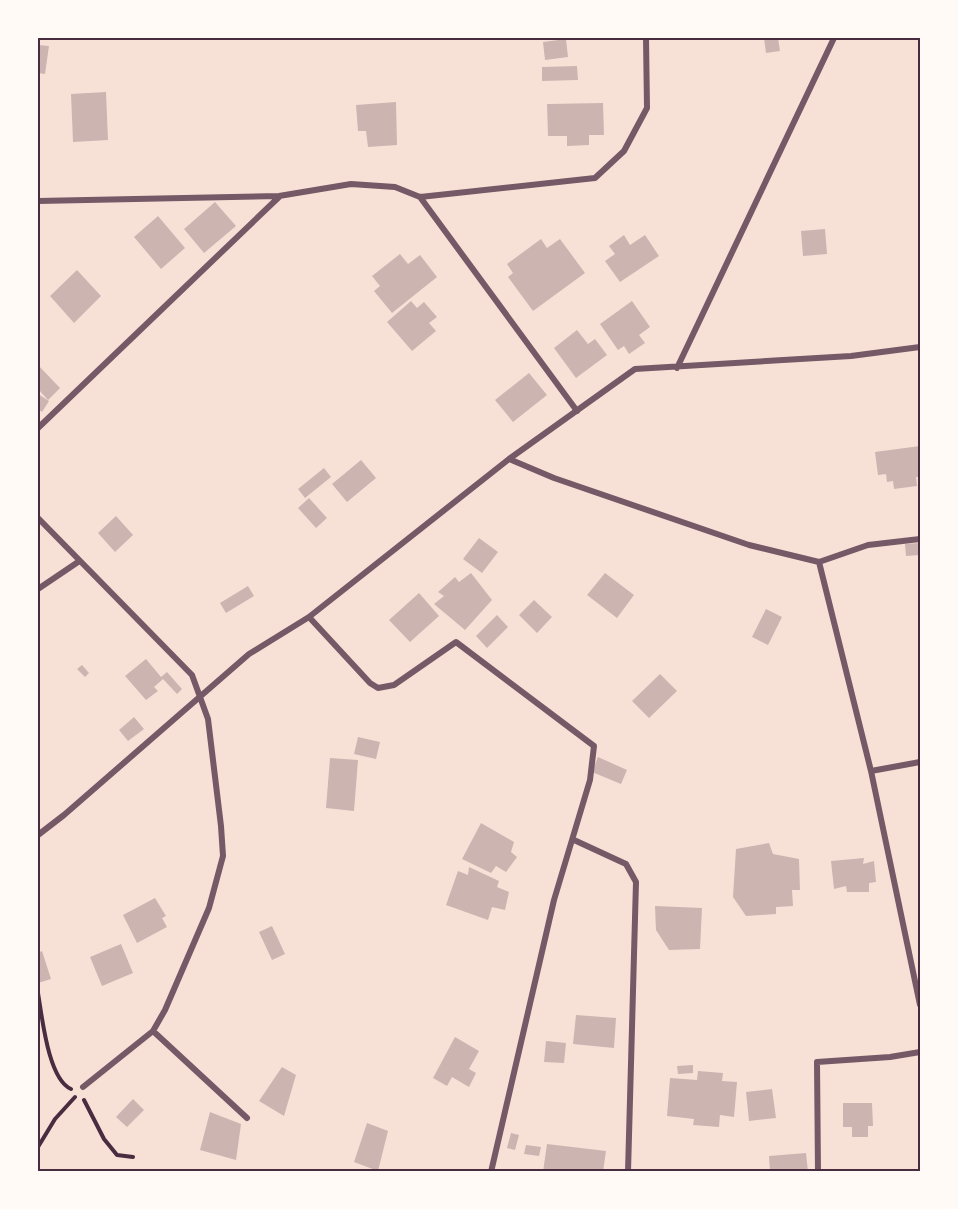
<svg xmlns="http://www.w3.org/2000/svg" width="958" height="1209" font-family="Manrope,sans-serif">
<rect width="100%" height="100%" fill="#f7e1d7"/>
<path fill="#ccb4b1" d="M 764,38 L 778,38 L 780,51 L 766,53 Z
M 566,39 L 568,57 L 545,60 L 543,42 Z
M 38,45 L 49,46 L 45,74 L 38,73 Z
M 577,66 L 578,80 L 542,81 L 542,67 Z
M 106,92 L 108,140 L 73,142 L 71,94 Z
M 396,102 L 397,145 L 368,147 L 366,131 L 358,131 L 356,105 Z
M 603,103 L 604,135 L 589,135 L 589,145 L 567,146 L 567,136 L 548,136 L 547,104 Z
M 215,202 L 236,226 L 204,253 L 184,229 Z
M 158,216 L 185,248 L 161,269 L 134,237 Z
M 825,229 L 827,254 L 803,256 L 801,231 Z
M 624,235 L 630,245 L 645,235 L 659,256 L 620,282 L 605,261 L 615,254 L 609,246 Z
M 541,239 L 547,248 L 560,239 L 585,273 L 533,311 L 508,277 L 513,273 L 507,264 Z
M 400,254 L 408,264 L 420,255 L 437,277 L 392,313 L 374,291 L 380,286 L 372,276 Z
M 77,270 L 101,296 L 74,323 L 50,296 Z
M 411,301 L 417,308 L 424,302 L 437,317 L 429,323 L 436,331 L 412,351 L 387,322 Z
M 632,301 L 650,327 L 639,335 L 645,343 L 629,354 L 624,346 L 618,350 L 600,324 Z
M 577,330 L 588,344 L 595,339 L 607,355 L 576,378 L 554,348 Z
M 38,365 L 60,388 L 48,400 L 38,389 Z
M 529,373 L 547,395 L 513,422 L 495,400 Z
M 38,394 L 49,401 L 42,412 L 38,409 Z
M 920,446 L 920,477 L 916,477 L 917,486 L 894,489 L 893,481 L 887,482 L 886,474 L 878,475 L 875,452 Z
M 361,460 L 376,478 L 347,502 L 332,484 Z
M 324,468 L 331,477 L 305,498 L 298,489 Z
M 309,498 L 327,518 L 316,528 L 298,508 Z
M 116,516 L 133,535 L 115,552 L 98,533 Z
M 479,538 L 498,552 L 482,573 L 463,559 Z
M 920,543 L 920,555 L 906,556 L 905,544 Z
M 471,573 L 492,600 L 465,630 L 434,604 L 444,596 L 438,592 L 455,577 L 459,582 Z
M 605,573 L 634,595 L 617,618 L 587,595 Z
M 248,586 L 254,596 L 226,613 L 220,603 Z
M 419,593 L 439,616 L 410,642 L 389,620 Z
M 534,600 L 552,617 L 537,633 L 519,615 Z
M 766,609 L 782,617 L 768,645 L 752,637 Z
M 497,615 L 508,627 L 487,648 L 476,636 Z
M 146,659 L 161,677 L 167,672 L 182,689 L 177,694 L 163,679 L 154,687 L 158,691 L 146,700 L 125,676 Z
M 82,665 L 89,673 L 85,677 L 77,669 Z
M 660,674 L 677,691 L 649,718 L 632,701 Z
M 134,717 L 144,729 L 128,741 L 119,730 Z
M 358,737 L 380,742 L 376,759 L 354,754 Z
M 598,757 L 627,770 L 621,784 L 592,772 Z
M 330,758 L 358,760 L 354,811 L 326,808 Z
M 481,823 L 514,842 L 511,852 L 517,857 L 506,872 L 496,866 L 491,873 L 462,859 Z
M 769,843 L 773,854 L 799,859 L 800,890 L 792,890 L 793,906 L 776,907 L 776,914 L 746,916 L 733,897 L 736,849 Z
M 864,858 L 863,864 L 874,861 L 876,882 L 869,883 L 869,892 L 847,892 L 846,886 L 834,889 L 831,861 Z
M 469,867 L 499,881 L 497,887 L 509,892 L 505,910 L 492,907 L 488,920 L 446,905 L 458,871 L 468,875 Z
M 155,898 L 166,916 L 162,918 L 167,927 L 137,943 L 123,915 Z
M 655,906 L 702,908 L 700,949 L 669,950 L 656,930 Z
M 272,926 L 285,954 L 272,960 L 259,932 Z
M 121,944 L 133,973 L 102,986 L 90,957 Z
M 42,951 L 51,979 L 38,983 L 38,953 Z
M 576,1015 L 616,1018 L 614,1048 L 573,1044 Z
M 455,1037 L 479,1051 L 469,1069 L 476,1073 L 469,1087 L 452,1077 L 447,1086 L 433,1078 Z
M 546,1041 L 566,1043 L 564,1063 L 544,1062 Z
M 693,1065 L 693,1073 L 678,1074 L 677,1066 Z
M 282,1067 L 296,1075 L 284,1116 L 259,1101 Z
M 698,1071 L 723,1073 L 722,1081 L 737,1082 L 734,1117 L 720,1115 L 719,1127 L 693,1125 L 694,1119 L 667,1116 L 670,1078 L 697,1080 Z
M 772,1089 L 776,1118 L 749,1121 L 746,1092 Z
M 133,1099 L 144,1110 L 127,1127 L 116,1117 Z
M 843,1103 L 872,1103 L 873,1126 L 868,1126 L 868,1137 L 852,1137 L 852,1127 L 843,1127 Z
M 210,1112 L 241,1124 L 236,1160 L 200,1150 Z
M 367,1123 L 388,1131 L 378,1171 L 354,1162 Z
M 511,1133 L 519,1135 L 515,1150 L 507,1148 Z
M 547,1144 L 606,1151 L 603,1172 L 543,1172 Z
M 526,1145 L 541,1147 L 539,1156 L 524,1154 Z
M 806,1153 L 808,1172 L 770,1172 L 769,1156 Z"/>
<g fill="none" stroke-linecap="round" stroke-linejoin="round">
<path stroke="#4a2c40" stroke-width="4" d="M 38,993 C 42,1016 48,1079 71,1089
M 84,1100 L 104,1139 L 117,1155 L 133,1157
M 38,1147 L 55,1119 L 75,1097
M 38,1171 L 38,1172"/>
<path stroke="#755966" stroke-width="6" d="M 420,197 L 577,411
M 38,201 L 279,196 L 351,184 L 395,187 L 420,197 L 595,178 L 624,151 L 647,108 L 646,38
M 677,368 L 834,38
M 38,428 L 279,197
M 509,459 L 554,478 L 749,545 L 819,562 L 868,545 L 920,539
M 38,518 L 192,675 L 208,719 L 221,826 L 223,856 L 209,908 L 165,1010 L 153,1031 L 83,1087
M 819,562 L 871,771 L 920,1005
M 38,589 L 78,562
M 309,617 L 370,683 L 378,688 L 394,685 L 456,642 L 594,746 L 590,780 L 554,900 L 491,1172
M 871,771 L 920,762
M 38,835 L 64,815 L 249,654 L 309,617 L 509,459 L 635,369 L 851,356 L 920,347
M 574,840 L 626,864 L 636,882 L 628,1172
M 153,1031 L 247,1118
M 818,1172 L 817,1062 L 890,1057 L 920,1052"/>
</g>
<rect width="958" height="1209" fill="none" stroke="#fffaf5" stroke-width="78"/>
<rect x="39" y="39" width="880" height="1131" fill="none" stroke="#4a2c40" stroke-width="2"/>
</svg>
